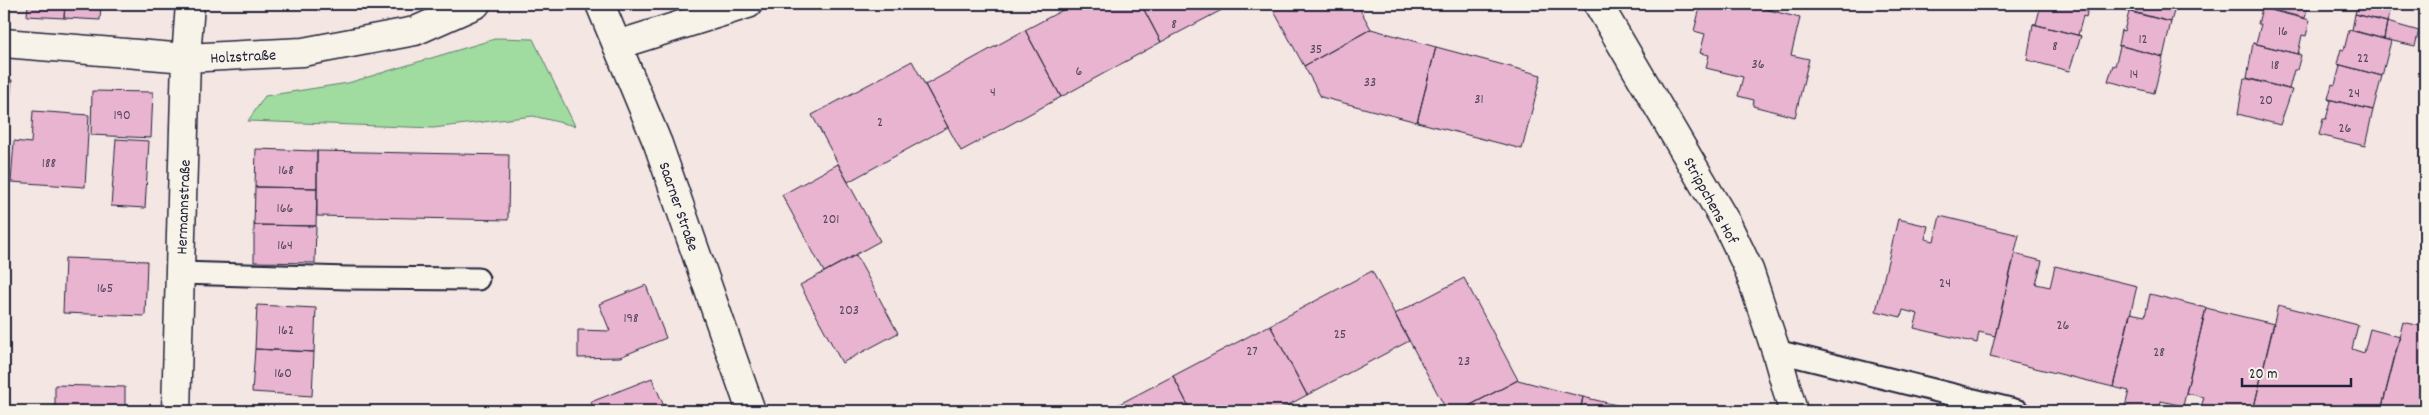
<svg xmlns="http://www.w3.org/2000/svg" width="2429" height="415" font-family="Dekko,sans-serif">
<rect width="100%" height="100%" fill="#f4e6e3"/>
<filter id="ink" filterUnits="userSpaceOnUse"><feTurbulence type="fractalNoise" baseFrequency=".02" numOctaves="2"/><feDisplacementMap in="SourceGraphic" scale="10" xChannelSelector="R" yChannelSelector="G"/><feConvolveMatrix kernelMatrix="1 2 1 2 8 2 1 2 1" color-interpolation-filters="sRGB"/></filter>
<g filter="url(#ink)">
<path fill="#a0dba0" stroke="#617e6e" d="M 498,38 L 533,39 L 575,126 L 533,116 L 433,128 L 248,121 L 265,96 L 348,83 Z"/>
<path fill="#e8b4d0" stroke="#22223b" d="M 28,4 L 65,4 L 64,18 L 27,16 Z
M 65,4 L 101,4 L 100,20 L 64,18 Z
M 1074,4 L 1141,4 L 1161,42 L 1061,97 L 1025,30 Z
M 1141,4 L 1233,4 L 1161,42 Z
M 1270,4 L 1357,4 L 1371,29 L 1304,66 Z
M 1701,4 L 1746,4 L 1800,18 L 1791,55 L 1809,59 L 1795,117 L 1753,106 L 1754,100 L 1738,96 L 1743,77 L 1706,68 L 1709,55 L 1700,53 L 1705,34 L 1694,31 Z
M 1746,4 L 1774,4 L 1772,10 Z
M 2038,4 L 2089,4 L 2086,17 L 2083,16 L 2078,35 L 2081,36 L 2033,24 L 2036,24 L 2041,5 Z
M 2128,4 L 2176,4 L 2171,22 L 2126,10 Z
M 2247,4 L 2274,4 L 2273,10 Z
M 2274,4 L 2308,4 L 2305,18 L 2273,10 Z
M 2358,4 L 2392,6 L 2387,22 L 2355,14 Z
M 2262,8 L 2310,20 L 2306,36 L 2302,35 L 2298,54 L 2253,43 L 2256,43 L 2261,24 L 2258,24 Z
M 2126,11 L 2171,22 L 2163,57 L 2118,45 L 2121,30 L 2124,31 L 2129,12 Z
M 2355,14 L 2387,22 L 2384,39 L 2352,30 Z
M 2387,22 L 2419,31 L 2415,46 L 2384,39 Z
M 2033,24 L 2081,36 L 2069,71 L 2027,60 Z
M 1371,29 L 1436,47 L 1417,122 L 1321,97 L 1304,66 Z
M 1025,30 L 1061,97 L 961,151 L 925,85 Z
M 2349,30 L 2391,41 L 2382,76 L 2337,64 L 2341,49 L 2344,50 Z
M 2253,43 L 2301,55 L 2297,70 L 2294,70 L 2289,89 L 2247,78 Z
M 2118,45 L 2163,57 L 2154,93 L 2108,81 L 2113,65 L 2115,66 L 2120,47 Z
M 1436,47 L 1541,75 L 1522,149 L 1417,122 Z
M 912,61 L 948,127 L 848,182 L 812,115 Z
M 2337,64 L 2382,76 L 2373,110 L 2328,99 L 2332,84 L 2335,85 L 2340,66 Z
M 2244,78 L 2292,90 L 2280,125 L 2238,114 Z
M 4,79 L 12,80 L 8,121 L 4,121 Z
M 92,91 L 153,92 L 151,138 L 91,135 Z
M 2328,99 L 2373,110 L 2365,146 L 2319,135 L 2323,119 L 2326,119 L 2331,101 Z
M 33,111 L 89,115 L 85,187 L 11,182 L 14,141 L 31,143 Z
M 116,139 L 149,141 L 145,208 L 111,206 Z
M 256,149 L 317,151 L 317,188 L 255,187 Z
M 317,151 L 509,155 L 508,220 L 317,216 Z
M 838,164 L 880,241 L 824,272 L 782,195 Z
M 255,187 L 317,188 L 316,226 L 254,225 Z
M 1940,216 L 2019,235 L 1995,336 L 1979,332 L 1977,343 L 1914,328 L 1918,314 L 1903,310 L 1901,317 L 1876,311 L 1898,219 L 1928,226 L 1925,239 L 1934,241 Z
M 254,225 L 316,226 L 315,263 L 254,262 Z
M 2015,254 L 2042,261 L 2036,284 L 2050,287 L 2055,266 L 2137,286 L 2113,387 L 1990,357 Z
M 856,255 L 898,333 L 842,363 L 800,285 Z
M 65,258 L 147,261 L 145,316 L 63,313 Z
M 1372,271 L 1409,341 L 1307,395 L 1270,325 Z
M 1464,278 L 1518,380 L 1459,411 L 1447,411 L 1395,314 Z
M 646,285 L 666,338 L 620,357 L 578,358 L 578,330 L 610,331 L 599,304 Z
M 2150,294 L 2206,308 L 2183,406 L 2161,401 L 2159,411 L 2143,411 L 2125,407 L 2129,391 L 2113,387 L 2130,313 L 2145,316 Z
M 257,305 L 316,308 L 314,352 L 255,349 Z
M 2278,305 L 2358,325 L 2352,349 L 2364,353 L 2370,329 L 2400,337 L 2381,411 L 2269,411 L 2254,407 Z
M 2206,308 L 2274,324 L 2254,407 L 2248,406 L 2246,411 L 2200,411 L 2204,397 L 2186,393 Z
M 2403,322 L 2425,327 L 2425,411 L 2381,411 Z
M 1270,325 L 1307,395 L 1277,411 L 1191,411 L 1173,376 Z
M 255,349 L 314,352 L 312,396 L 252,392 Z
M 1173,376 L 1191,411 L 1106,411 Z
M 652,378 L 666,411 L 595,411 L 591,402 Z
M 1518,380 L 1583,397 L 1580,411 L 1459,411 Z
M 55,385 L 125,387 L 125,411 L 55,411 Z
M 1583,397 L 1641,411 L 1580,411 Z"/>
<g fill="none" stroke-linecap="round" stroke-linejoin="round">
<defs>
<path id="lane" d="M 180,273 L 348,278 L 478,279
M 1776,351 L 2018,411"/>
<path id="street" d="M 1598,4 L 1727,224 L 1749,270 L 1776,351 L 1793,411
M 4,43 L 186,58 L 303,52 L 415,31 L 476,4
M 617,45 L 748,4
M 176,411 L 186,58 L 190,4"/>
<path id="secondary" d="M 600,4 L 658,144 L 751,411"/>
</defs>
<use href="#lane" stroke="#22223b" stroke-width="25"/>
<use href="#street" stroke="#22223b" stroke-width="31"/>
<use href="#secondary" stroke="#22223b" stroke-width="31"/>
<use href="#lane" stroke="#f7f3e8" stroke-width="21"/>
<use href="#street" stroke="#f7f3e8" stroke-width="28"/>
<use href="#secondary" stroke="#f7f3e8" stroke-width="28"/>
</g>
</g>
<g text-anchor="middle" stroke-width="4.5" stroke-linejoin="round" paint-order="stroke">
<g font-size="14" fill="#544660">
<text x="1174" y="28">8</text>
<text x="2283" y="35">16</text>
<text x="2143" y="43">12</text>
<text x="2055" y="50">8</text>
<text x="1316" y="53">35</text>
<text x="2363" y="62">22</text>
<text x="1758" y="68">36</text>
<text x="2275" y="69">18</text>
<text x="1079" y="75">6</text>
<text x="2134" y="78">14</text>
<text x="1370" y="86">33</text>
<text x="993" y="96">4</text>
<text x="2354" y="97">24</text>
<text x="1479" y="103">31</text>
<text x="2266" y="104">20</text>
<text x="122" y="119">190</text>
<text x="880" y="126">2</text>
<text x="2345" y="132">26</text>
<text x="49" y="167">188</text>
<text x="286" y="174">168</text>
<text x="285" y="212">166</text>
<text x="831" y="223">201</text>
<text x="285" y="249">164</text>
<text x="1945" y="287">24</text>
<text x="105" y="292">165</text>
<text x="849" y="314">203</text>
<text x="631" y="322">198</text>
<text x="2063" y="329">26</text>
<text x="286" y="334">162</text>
<text x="1340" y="338">25</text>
<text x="1252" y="355">27</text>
<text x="2159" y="356">28</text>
<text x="1464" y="365">23</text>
<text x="283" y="377">160</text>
</g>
<g font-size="16" fill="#22223b" stroke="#f7f3e8">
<text transform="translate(243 55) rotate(-3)" y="6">Holzstraße</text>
<text transform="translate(1712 200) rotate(61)" y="6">Strippchens Hof</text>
<text transform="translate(680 206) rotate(71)" y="6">Saarner Straße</text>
<text transform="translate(182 207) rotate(-88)" y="6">Hermannstraße</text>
</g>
</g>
<rect width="2429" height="415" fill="none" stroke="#f7f3e8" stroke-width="20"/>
<rect x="10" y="10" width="2409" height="395" fill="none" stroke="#22223b" stroke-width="2" filter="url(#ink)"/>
<path d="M2242 378v8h109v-8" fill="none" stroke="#22223b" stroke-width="2.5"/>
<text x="2249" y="378" font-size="15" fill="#22223b" stroke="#f7f3e8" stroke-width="4" paint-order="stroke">20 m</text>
</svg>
